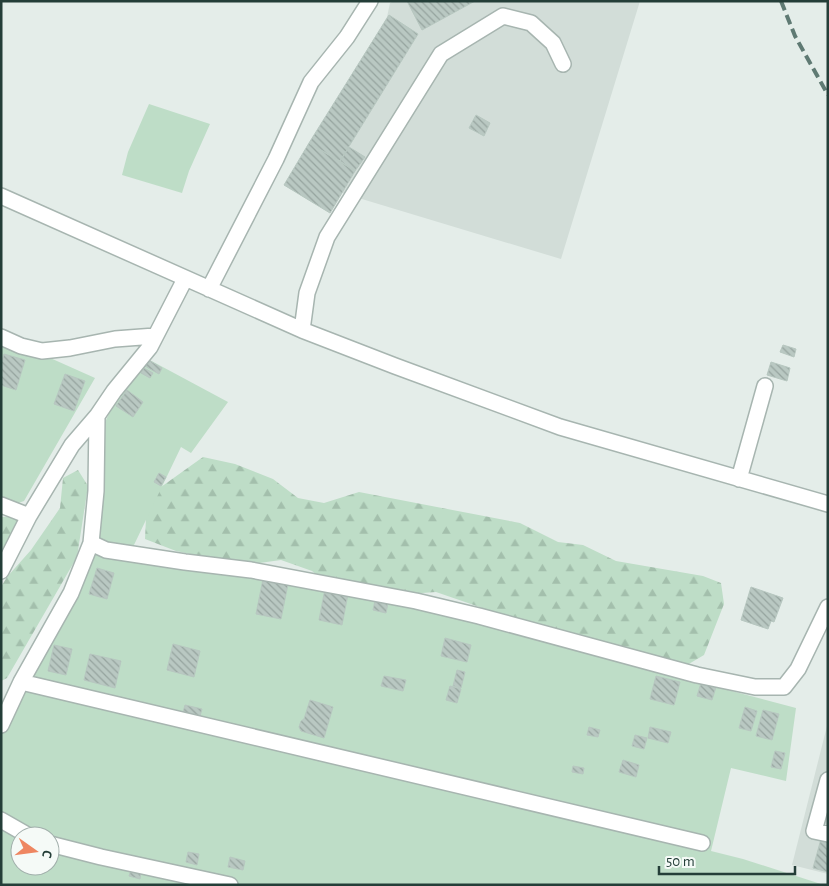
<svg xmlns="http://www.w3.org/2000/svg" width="829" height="886" font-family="'Alegreya Sans',sans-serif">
<defs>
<pattern id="forest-firs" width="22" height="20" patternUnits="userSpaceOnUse" patternTransform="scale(1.25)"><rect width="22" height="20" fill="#beddc7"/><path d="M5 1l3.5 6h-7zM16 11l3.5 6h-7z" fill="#a3bfac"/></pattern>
<pattern id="building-back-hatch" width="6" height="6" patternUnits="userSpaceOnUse" patternTransform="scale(1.25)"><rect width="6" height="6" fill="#b9c8c2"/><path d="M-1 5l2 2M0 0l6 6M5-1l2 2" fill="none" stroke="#96a49f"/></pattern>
</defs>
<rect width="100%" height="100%" fill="#e4ede9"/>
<path fill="#d2ddd8" d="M 394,1 L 640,1 L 561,259 L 342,193 L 330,213 L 284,185 L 387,17 L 390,3 Z
M 828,722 L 828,874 L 792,865 Z"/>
<path fill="url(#forest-firs)" d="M 203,457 L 235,464 L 273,479 L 298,498 L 324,503 L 359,492 L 520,523 L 558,542 L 583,545 L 616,561 L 703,576 L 721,583 L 724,604 L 704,655 L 682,668 L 566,637 L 436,592 L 394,595 L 327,583 L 312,571 L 281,560 L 244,565 L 176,551 L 145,539 L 146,518 L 154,492 Z
M 78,470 L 88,486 L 77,557 L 7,678 L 1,681 L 1,587 L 7,577 L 31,550 L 60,508 L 63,478 Z
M 16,516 L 19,521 L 1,559 L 1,517 Z"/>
<path fill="#beddc7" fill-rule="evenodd" d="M 149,104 L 210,124 L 189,171 L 182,193 L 122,175 L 128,152 Z
M 1,336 L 95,378 L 24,501 L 1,509 Z
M 146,358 L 228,402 L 191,453 L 181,447 L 133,547 L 443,615 L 796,708 L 786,781 L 731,768 L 711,851 L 743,859 L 824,885 L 1,885 L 1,719 L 84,550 L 101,431 L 112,407 ZM 20,836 L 50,836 L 50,866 L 20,866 Z"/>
<path fill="url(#building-back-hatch)" stroke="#b7c7c0" d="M 407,1 L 475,1 L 422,30 Z
M 389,15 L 418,34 L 340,161 L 309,143 Z
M 476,115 L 490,123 L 484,136 L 469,128 Z
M 309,143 L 355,171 L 330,213 L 284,185 Z
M 349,147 L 365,157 L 355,171 L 340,161 Z
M 783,345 L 796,349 L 794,357 L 780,352 Z
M 4,354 L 25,360 L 16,390 L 1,385 L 1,364 Z
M 147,359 L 162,368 L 159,374 L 143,365 Z
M 771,362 L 790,368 L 787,381 L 767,375 Z
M 144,368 L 153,373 L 150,378 L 141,373 Z
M 65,374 L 85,381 L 74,411 L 54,404 Z
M 127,390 L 143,402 L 133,417 L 116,406 Z
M 159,473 L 166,477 L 161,486 L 154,482 Z
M 97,568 L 114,573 L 107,599 L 89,594 Z
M 263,579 L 288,584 L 281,619 L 256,614 Z
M 751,587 L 783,598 L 774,622 L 771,621 L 768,629 L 741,620 Z
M 325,589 L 348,594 L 342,625 L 319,620 Z
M 375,601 L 388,603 L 386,613 L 373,610 Z
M 445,638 L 471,645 L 467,662 L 441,656 Z
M 173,644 L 200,651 L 194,677 L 167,670 Z
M 54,645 L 72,649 L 66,675 L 48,671 Z
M 90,654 L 121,661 L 115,688 L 84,680 Z
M 457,670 L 465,672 L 461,688 L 453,686 Z
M 384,676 L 406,680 L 403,691 L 381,686 Z
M 656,676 L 680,682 L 674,705 L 650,699 Z
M 701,683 L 716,687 L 712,700 L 697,696 Z
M 450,686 L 461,689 L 457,703 L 446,700 Z
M 310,700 L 333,707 L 324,738 L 301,731 L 299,727 L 301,721 L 304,719 Z
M 185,705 L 202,709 L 200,716 L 183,712 Z
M 745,707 L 757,711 L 751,731 L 739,728 Z
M 763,710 L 779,714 L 772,740 L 756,736 Z
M 589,727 L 600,730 L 598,737 L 587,735 Z
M 650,727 L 671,732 L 668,743 L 648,738 Z
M 635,735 L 647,738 L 644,749 L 632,746 Z
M 775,751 L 785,753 L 781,769 L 771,767 Z
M 623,760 L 639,765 L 636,777 L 619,772 Z
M 573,766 L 584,768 L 583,774 L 572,772 Z
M 821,839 L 828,841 L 828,872 L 813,868 Z
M 188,852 L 199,854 L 197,865 L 186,862 Z
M 230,857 L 245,861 L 243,870 L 228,867 Z
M 131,870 L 141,872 L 140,879 L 129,876 Z"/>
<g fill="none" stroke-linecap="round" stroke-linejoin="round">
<defs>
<path id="minor" d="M 1,196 L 302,330 L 395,366 L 560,427 L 828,504
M 209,289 L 276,159 L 311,82 L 347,37 L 370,1
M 302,330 L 307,293 L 327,237 L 441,54 L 503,16 L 531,23 L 553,43 L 563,64
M 1,337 L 21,346 L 42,351 L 70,348 L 115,339 L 155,336
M 739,479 L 765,386
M 1,505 L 29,516
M 91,543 L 106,550 L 185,562 L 251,570 L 416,601 L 479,616 L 697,675 L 755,687 L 784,687 L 798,669 L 828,607
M 1,571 L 29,516 L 72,445 L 97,416 L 114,391 L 150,347 L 185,279
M 21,682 L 702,843
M 1,725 L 21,682 L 71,593 L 91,543 L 96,491 L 97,416
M 828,780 L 814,831 L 828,834
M 1,820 L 29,836
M 50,844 L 101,857 L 230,885"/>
</defs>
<use href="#minor" stroke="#a7b5b0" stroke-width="18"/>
<use href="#minor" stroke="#fff" stroke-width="15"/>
<path stroke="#5f7a73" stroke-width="4" stroke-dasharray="10 5" stroke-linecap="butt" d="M 781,1 L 795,36 L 828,95"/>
</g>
<rect width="829" height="886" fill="none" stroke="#243e38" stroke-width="5"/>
<g transform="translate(35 851) rotate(104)"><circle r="24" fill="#f5faf7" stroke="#a1afab"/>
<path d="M0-4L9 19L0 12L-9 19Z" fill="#ee8661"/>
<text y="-8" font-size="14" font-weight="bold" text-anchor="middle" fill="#243e38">С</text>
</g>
<path d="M659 866v8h136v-8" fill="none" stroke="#243e38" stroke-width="2.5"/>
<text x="666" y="866" font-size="15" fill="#243e38" stroke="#f5faf7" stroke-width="4" paint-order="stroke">50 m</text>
</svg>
